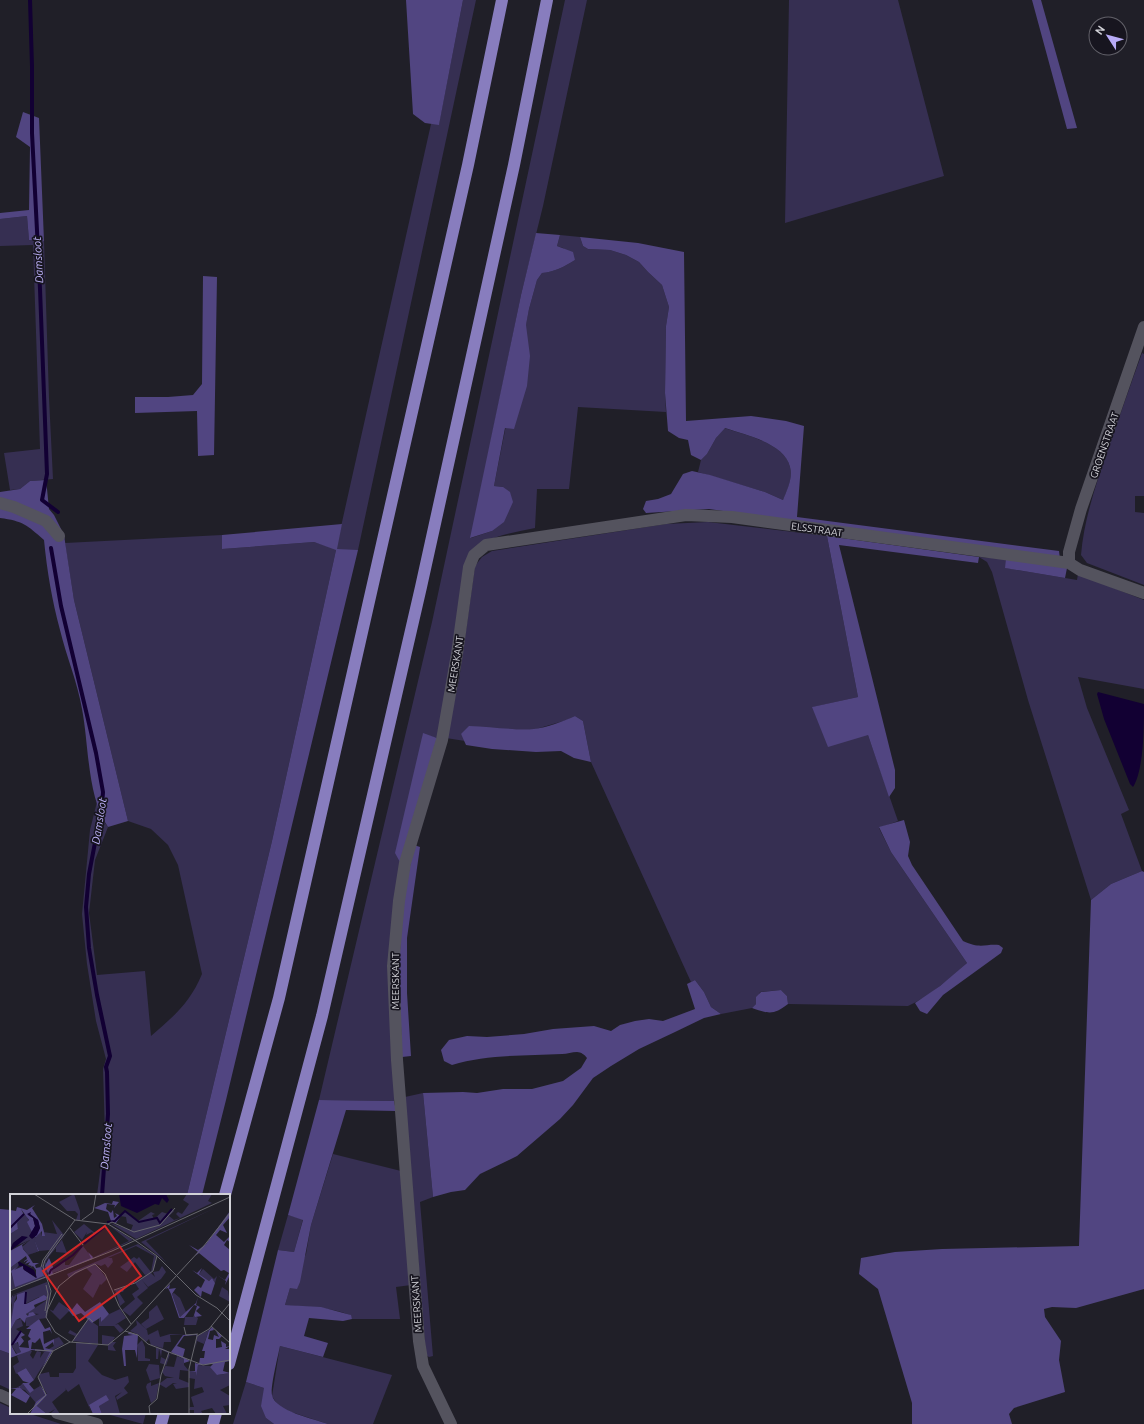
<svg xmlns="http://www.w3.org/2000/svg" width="1144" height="1424" font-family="Ubuntu,sans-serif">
<rect width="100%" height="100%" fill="#201f28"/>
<path fill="#362f52" d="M 463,0 L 476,0 L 358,550 L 336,550 L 272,841 L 187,1195 L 97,1195 L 105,1134 L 103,1069 L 106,1059 L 96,1021 L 87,964 L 82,914 L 90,830 L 97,802 L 102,819 L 108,827 L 95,860 L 89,913 L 97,975 L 145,971 L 151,1036 C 174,1016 190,1003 202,974 L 178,865 L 168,845 L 151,829 L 128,821 L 74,600 L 65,543 L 222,535 L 222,549 L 314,542 L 336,549 L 431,124 L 439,124 Z
M 565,0 L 587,0 L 543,206 L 521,295 L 471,538 L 492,531 L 503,487 L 494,486 L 529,309 L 537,280 L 542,273 C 554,272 564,267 575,260 L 563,248 L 557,246 L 560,235 L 580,237 L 583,246 L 588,249 L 610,250 L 626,255 L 639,262 L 648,272 L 662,285 L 669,307 L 666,326 L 665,393 L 666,412 L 578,407 L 569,489 L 537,489 L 535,528 C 516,532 497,535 480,544 L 437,738 L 423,734 L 401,864 L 394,1101 L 319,1100 L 432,622 Z
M 789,0 L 898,0 L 944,176 L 785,223 Z
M 27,216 L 29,240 L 44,241 L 49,398 L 53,479 L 30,481 L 20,489 L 10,490 L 4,453 L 40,449 L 33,245 L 0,246 L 0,219 Z
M 1142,353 L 1144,354 L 1144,496 L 1135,496 L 1135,512 L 1144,513 L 1144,585 L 1087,563 L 1081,555 C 1084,517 1098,479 1110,443 C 1121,413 1131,383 1142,353 Z
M 724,428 C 745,435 785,443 790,467 C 793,478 787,491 783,500 L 765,492 L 698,472 L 701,460 L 707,454 L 716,438 Z
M 708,522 L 827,536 L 858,697 L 813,707 L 868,735 L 898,821 L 879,828 L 891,852 L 967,963 C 949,979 930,996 908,1006 L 788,1004 L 787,996 L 781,990 L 760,992 L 756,1004 L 752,1008 L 721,1014 L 711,1007 L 704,992 L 695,980 L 691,982 L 591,762 L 583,721 L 575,716 L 567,720 L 536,729 L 512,729 L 461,734 L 465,741 L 446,738 L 459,680 L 475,566 L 482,557 L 492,551 L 666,524 Z
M 979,557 L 1006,559 L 1006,568 L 1077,580 L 1078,574 L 1144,600 L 1144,689 L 1078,677 L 1087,708 L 1129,810 L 1121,814 L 1142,871 L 1111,884 L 1091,900 L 1028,700 L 992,572 L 987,562 Z
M 423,1093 L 433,1197 L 420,1202 L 433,1356 L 429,1357 L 426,1355 L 405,1097 Z
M 333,1154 L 401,1171 L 411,1285 L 396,1287 L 400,1319 L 352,1319 L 350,1315 C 329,1307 308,1307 285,1305 L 290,1288 L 306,1254 L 311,1225 Z
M 288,1215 L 303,1219 L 294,1252 L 278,1250 Z
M 280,1346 L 392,1375 L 373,1424 L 328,1424 L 285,1410 L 277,1404 L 272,1396 Z
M 0,1350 L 11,1354 L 11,1390 L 0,1385 Z
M 246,1382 L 264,1388 L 266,1418 L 274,1424 L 233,1424 Z
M 0,1403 L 11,1408 L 11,1413 L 27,1413 L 61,1424 L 0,1424 Z
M 103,1413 L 146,1413 L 143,1424 Z"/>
<path fill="#514581" d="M 406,0 L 463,0 L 439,125 L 425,123 L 413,114 Z
M 1032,0 L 1041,0 L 1077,128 L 1067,129 Z
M 23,112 L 39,118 L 44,241 L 29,240 L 27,216 L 0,219 L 0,213 L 29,210 L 30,147 L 16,137 Z
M 536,233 L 560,235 L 557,246 L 573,252 L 575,260 C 564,267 554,272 542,273 L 537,280 L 529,309 L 526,325 L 530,356 L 527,386 L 514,429 L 505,428 L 494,486 L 503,487 L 510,492 L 513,502 L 504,522 L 492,531 L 470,538 L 521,295 Z
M 580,237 L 638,243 L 684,252 L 686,421 L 751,416 L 786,421 L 804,426 L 797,517 L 1059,551 L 1060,559 L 709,509 L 646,513 L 643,509 L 646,501 L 658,499 L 671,494 L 683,474 L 692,471 L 710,475 L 765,492 L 783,500 C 787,490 793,478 790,467 C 785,443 745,435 725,428 L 716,438 L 707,454 L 701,460 L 691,455 L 688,440 L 679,438 L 668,431 L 665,393 L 666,326 L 669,307 L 662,285 L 648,272 L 639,262 L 626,255 L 610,250 L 588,249 L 583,246 Z
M 203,276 L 217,277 L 214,455 L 198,456 L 197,411 L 135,413 L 135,397 L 168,397 L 193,395 L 202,384 Z
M 45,480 L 47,489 L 49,509 L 54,515 L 64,535 L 74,600 L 128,821 L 108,827 C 87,797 89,745 82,709 C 78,684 66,655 60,630 C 52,600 47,571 44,540 C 27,525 23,521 0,518 L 0,492 L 20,489 L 30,481 Z
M 342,524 L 337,549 L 358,550 L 226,1100 L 202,1195 L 187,1195 L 272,841 L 336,550 L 314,542 L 222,549 L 222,535 Z
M 827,536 L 979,557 L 978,563 L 839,545 L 895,770 L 895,788 L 889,797 L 868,735 L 828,747 L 812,707 L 858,697 Z
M 1006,559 L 1067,568 L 1065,578 L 1005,568 Z
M 575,716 L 583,721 L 591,762 L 574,758 L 561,751 L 536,752 L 492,749 L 466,745 L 461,734 L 469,726 C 491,727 512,730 534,729 C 546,728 564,721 575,716 Z
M 423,733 L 437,738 L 401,864 L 395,853 Z
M 904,820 L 910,842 L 908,856 L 912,865 L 963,941 C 980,949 984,944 999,945 L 1003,948 L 1001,953 L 943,995 L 927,1014 L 920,1011 L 915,1003 L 940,986 L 967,963 L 891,852 L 879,827 Z
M 414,845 L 420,847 L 407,938 L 407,993 L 411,1056 L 402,1057 L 399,966 L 403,903 Z
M 1142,871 L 1144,872 L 1144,1289 L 1076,1308 L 1052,1307 L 1044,1309 L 1045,1317 L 1061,1341 L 1059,1360 L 1065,1392 L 1014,1408 L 1009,1414 L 1012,1424 L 912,1424 L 912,1403 L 878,1289 L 859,1274 L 861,1258 L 895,1252 L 942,1249 L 1079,1246 L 1091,900 L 1111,884 Z
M 695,980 L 704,992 L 711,1007 L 721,1014 L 704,1018 L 675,1032 L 639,1049 L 611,1066 L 593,1078 L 573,1105 L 560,1119 L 517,1156 L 480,1174 L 465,1190 L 451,1192 L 433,1197 L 423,1093 L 463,1092 L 477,1093 L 503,1089 L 532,1089 L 563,1081 L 581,1068 L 587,1058 C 585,1055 581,1052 577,1052 C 572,1052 567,1054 562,1054 C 525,1056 487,1054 452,1065 L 444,1061 L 441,1050 L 449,1040 L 467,1036 L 487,1037 L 524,1034 L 553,1029 L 594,1026 L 611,1031 L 620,1025 L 635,1021 L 649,1019 L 663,1021 L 695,1009 L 687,984 Z
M 781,990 L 787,996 L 788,1004 C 774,1015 769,1014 752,1008 L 756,1004 L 756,997 L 761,992 Z
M 319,1100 L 394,1101 L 396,1111 L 346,1110 L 311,1225 L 300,1282 L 297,1289 L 290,1288 L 285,1305 L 321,1307 L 351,1315 L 352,1319 L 343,1321 L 309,1318 L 304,1336 L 328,1343 L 323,1357 L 280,1346 C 278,1356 270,1388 272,1395 C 275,1411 314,1419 328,1424 L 274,1424 L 266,1418 L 261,1406 L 264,1388 L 246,1382 L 278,1250 L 294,1252 L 303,1220 L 288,1215 Z
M 0,1209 L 11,1210 L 11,1354 L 0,1350 Z"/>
<path fill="#120033" d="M 1098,692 L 1144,704 C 1144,725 1144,770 1133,787 L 1130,784 L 1104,719 L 1097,694 Z"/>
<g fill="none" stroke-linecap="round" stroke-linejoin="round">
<path stroke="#120033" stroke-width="4" d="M 30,0 L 32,66 L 32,133 L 40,289 L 47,474 L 42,500 L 58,512
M 51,548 L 61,606 L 96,753 L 103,792 L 102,806 L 89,874 L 86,907 L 89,948 L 97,995 L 110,1056 L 106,1067 L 107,1072
M 102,1195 L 108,1114 L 107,1072"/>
<path stroke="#54535e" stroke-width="12" d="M 0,503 L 14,507 L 46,521 L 59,536
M 1069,563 L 1069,552 L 1081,509 L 1144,327
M 0,1395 L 11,1400
M 57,1413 L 97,1424
M 451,1424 L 423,1366 L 419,1341 L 397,1060 L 393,966 L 399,901 L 405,863 L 442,740 L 457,654 L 469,567 L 474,555 L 486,545 L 686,515 L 732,517 L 1069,563 L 1080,570 L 1144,593"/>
<path stroke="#887dbe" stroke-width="12" d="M 225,1195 L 279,998 L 468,165 L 502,0
M 229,1364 L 322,1016 L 421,587 L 514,165 L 547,0
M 161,1424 L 164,1413
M 213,1424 L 216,1413"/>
</g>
<g text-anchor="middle" stroke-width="3.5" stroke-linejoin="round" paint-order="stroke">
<g font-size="10" fill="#d2d2d8" stroke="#17151f">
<text transform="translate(1104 445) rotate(-71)" y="4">GROENSTRAAT</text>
<text transform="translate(817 529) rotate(8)" y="4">ELSSTRAAT</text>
<text transform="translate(455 664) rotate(-81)" y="4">MEERSKANT</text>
<text transform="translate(395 981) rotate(-90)" y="4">MEERSKANT</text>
<text transform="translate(416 1304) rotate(-94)" y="4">MEERSKANT</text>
</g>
<g font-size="11" font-style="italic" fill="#c0b4fd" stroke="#17151f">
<text transform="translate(38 260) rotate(-93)" y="4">Damsloot</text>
<text transform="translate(99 821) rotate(-81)" y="4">Damsloot</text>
<text transform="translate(106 1146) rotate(-85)" y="4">Damsloot</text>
</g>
</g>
<g transform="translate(10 1194)">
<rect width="220" height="220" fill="#201f28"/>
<path d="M 64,0 L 70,17 L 70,27 L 66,26 L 68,20 L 65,17 L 57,17 L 49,8 ZM 177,0 L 191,0 L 192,2 L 193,0 L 202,0 L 198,7 L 202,9 L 126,45 L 100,29 L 121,36 L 123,31 L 117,29 L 116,23 L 110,22 L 115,17 L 128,27 L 141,18 L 145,20 L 142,21 L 144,25 L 152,18 L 158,20 L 162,15 L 164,17 L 159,22 L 164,26 L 170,24 L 166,20 L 168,18 L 172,20 L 179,10 L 173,6 ZM 207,13 L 136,47 L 156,68 L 131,48 ZM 16,19 L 22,38 L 20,44 L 25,44 L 31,38 L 32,42 L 33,38 L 47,40 L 42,26 L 54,41 L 33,70 L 36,84 L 0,96 L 0,74 L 8,68 L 9,71 L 1,77 L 10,72 L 1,79 L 4,88 L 33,83 L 31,73 L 40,56 L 29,57 L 24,45 L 28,57 L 18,61 L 12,53 L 20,46 L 8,51 L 12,42 L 3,49 L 0,57 L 0,40 L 8,35 L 6,29 ZM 74,30 L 86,40 L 86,41 L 75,49 L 75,46 L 85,41 L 82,38 L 76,41 L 77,38 L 72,46 L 64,38 ZM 99,31 L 123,46 L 82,65 L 43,79 L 42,76 L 49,72 L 57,64 L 63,61 L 55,67 L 55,71 L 59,71 L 73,52 L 82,64 L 119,47 ZM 59,37 L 52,46 L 57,59 L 46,58 L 46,54 L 40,61 L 36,67 L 37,83 L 34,75 L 36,65 ZM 128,50 L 146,62 L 144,75 L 141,79 L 145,83 L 143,78 L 149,77 L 152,72 L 156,78 L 151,85 L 138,93 L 132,86 L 138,94 L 127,103 L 133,109 L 120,122 L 112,116 L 125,105 L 122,100 L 129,95 L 125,89 L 137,80 L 135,81 L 125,68 L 117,78 L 110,73 L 124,63 L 127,65 L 129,63 L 141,78 L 144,62 L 126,52 L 98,64 L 102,64 L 103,68 L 98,74 L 95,70 L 91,72 L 86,70 L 97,85 L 91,91 L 90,90 L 83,104 L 73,95 L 82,80 L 76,74 L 59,84 L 57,80 ZM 193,75 L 204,85 L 207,82 L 205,89 L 202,84 L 199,87 L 189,80 ZM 37,88 L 40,95 L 37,124 L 29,125 L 21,132 L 16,132 L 16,124 L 29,120 L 19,119 L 18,122 L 17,119 L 37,106 L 29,103 L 15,110 L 7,100 L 0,102 ZM 115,93 L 113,98 L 108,97 L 115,108 L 110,112 L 105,96 ZM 212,93 L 218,97 L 220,108 L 209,102 ZM 164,99 L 170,104 L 176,118 L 170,123 L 162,100 ZM 7,101 L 4,109 L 3,125 L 0,134 L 2,111 L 0,104 ZM 49,108 L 60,116 L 50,126 L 39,115 L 43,117 ZM 147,111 L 154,125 L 136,135 L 131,130 L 139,124 L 139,118 ZM 110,115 L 116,124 L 105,131 L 108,130 L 114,136 L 110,139 L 104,132 L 89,132 L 89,124 L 91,123 L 92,128 L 93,123 ZM 184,121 L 188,124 L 186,131 L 174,131 L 175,123 L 183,123 ZM 11,125 L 13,132 L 6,135 L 10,138 L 7,148 L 11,158 L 7,160 L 0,149 L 0,137 L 6,126 ZM 78,125 L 88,132 L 88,150 L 63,147 L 65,142 L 58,139 L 60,136 L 67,140 ZM 126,126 L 137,136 L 138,141 L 148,136 L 147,132 L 150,143 L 160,140 L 175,141 L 160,141 L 161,148 L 154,148 L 153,154 L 141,151 L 139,145 L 136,148 L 129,141 L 120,137 L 127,131 ZM 199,136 L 194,150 L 187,147 L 185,155 L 187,142 ZM 92,141 L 105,143 L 102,148 L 106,148 L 103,152 L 106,157 L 98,156 L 98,151 L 92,150 ZM 49,143 L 54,150 L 43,156 L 37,156 L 44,152 L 44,145 ZM 132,146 L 135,153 L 135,164 L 140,165 L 140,167 L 128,167 L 127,151 ZM 66,148 L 88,151 L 78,167 L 92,181 L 105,186 L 118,182 L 119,188 L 114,194 L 118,199 L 107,206 L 106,203 L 112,198 L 105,202 L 110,220 L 92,220 L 89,212 L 79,212 L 82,220 L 69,190 L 58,198 L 55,194 L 56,196 L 42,208 L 50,220 L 40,220 L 45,215 L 37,220 L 27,212 L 37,200 L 28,185 L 30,180 L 39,178 L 40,183 L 49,183 L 49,179 L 63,179 L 66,174 ZM 141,152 L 152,154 L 159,158 L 159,161 L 161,159 L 167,161 L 160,160 L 156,172 L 164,173 L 167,162 L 174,165 L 174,171 L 179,177 L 170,176 L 169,185 L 179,189 L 179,193 L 166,195 L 163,190 L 167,189 L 163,189 L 156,194 L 149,190 L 157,184 L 164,184 L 155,182 L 152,178 L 156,171 L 150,169 L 151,163 L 157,166 L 158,159 L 152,156 L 151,163 L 149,154 L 148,165 L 146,165 L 146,153 ZM 16,157 L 22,157 L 20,161 L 23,165 L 27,157 L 31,158 L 30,164 L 34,158 L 41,158 L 24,186 L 16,174 L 6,180 L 3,172 L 9,168 L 7,162 ZM 139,170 L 149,171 L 150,184 L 140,187 L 136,176 ZM 188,171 L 200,172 L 208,181 L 220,179 L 220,191 L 210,196 L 220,202 L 220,211 L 213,212 L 217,220 L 206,220 L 202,214 L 191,217 L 193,220 L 184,220 L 184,216 L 179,216 L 180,213 L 184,213 L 181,203 L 194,198 L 192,193 L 184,195 L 185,185 L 179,184 L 179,177 L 186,178 ZM 141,188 L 141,192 L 149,189 L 146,205 L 141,209 L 136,193 L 137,190 ZM 13,190 L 20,198 L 30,192 L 35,201 L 26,209 L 15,196 L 6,194 Z" fill="#362f52"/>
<path d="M 103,7 L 109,8 L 104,14 L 105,11 L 97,10 L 96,15 L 101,19 L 103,16 L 104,24 L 107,22 L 105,19 L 111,22 L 106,29 L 101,27 L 98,18 L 84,14 L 95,9 L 102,10 ZM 25,11 L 22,14 L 32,30 L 35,42 L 32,42 L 32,37 L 26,43 L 24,44 L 30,34 L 28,26 L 20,20 L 21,18 L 18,21 L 23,24 L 25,32 L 22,38 L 17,28 L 19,26 L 11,15 L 14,21 L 7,29 L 8,35 L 0,40 L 0,16 L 6,17 L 7,13 L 17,16 ZM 220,17 L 220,23 L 213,31 L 217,39 L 210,36 L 206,41 L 214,48 L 220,42 L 220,48 L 217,46 L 214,51 L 220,56 L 220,81 L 215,91 L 216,87 L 207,81 L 215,86 L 219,79 L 214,76 L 211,77 L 189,59 L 185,62 L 188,58 L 179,51 L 188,56 L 196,50 ZM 24,45 L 29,57 L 18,61 L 23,69 L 29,69 L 25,71 L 26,74 L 31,73 L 34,82 L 5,93 L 1,77 L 9,71 L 4,76 L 13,72 L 13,75 L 26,84 L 26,76 L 23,72 L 20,74 L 22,72 L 18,71 L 20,68 L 15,70 L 18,66 L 13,68 L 17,65 L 16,62 L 0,74 L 0,57 L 20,46 L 12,51 L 13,55 L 18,61 L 28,57 ZM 78,58 L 83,63 L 82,65 L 39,82 L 35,72 L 39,64 L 44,75 L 42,76 L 43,80 L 81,64 ZM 192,74 L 189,80 L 199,87 L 202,84 L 205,89 L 201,101 L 192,97 L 191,103 L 184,96 L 188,92 L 191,94 L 195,86 L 182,76 L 187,79 ZM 160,90 L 159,95 L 166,94 L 162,100 L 170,123 L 186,109 L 188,103 L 186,111 L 190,113 L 186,117 L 192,122 L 185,123 L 184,121 L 187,112 L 184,111 L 174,124 L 169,124 L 161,100 L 158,94 L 155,95 ZM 15,98 L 16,110 L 34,101 L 37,103 L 36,106 L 24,111 L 25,114 L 16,120 L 18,122 L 19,119 L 23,118 L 26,121 L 16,124 L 15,129 L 10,124 L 6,126 L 0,137 L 4,109 L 7,105 L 7,101 L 0,103 ZM 90,108 L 99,120 L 91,128 L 91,123 L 82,129 L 71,119 L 63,122 L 56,113 L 61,117 L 67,109 L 75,118 ZM 29,125 L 35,135 L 40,133 L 42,140 L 40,136 L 33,138 L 34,150 L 44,145 L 44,152 L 43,148 L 35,154 L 43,156 L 30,178 L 40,158 L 22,156 L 0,164 L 0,149 L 6,160 L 11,158 L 9,154 L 8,148 L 3,150 L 10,137 L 15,141 L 11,143 L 14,147 L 9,153 L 19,154 L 18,147 L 21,145 L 18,142 L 21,135 L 16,135 ZM 30,144 L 34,156 L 21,155 L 22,148 L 25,149 ZM 202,133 L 204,136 L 200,137 L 198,145 L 203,146 L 204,141 L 209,143 L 206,137 L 212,142 L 209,145 L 206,145 L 206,154 L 212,153 L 211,147 L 216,150 L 216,153 L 220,152 L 215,155 L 220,155 L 220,167 L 215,168 L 213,177 L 220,179 L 207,181 L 200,173 L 203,170 L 188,171 L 186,182 L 186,178 L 179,177 L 185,177 L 185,169 L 189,170 L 190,164 L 194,164 L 195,157 L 192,157 L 199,136 ZM 119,138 L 128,141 L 127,155 L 134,155 L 127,155 L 127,164 L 125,156 L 115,156 L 116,172 L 114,172 L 112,155 L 114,142 L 123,141 L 118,140 ZM 187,140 L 186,144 L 186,141 L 174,142 L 167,152 L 175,155 L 173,163 L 180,167 L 174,169 L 174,165 L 161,158 L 173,141 ZM 16,174 L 24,186 L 19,190 L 24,196 L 20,199 L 13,190 L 9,193 L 20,202 L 16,209 L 1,201 L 6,195 L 0,194 L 9,194 L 13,189 L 19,189 L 13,187 L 7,179 ZM 29,190 L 37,201 L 27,212 L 37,220 L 20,220 L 26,208 L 35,201 ZM 96,201 L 99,206 L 89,212 L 92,220 L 83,220 L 79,211 Z" fill="#514581" fill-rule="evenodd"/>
<path d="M 109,0 L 156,0 L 159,6 L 157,9 L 152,4 L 149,11 L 145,10 L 127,19 L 111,12 ZM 21,18 L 20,20 L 28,26 L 30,34 L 27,41 L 22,45 L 19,42 L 25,32 L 23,24 L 17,20 ZM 12,42 L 18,43 L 0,57 L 3,49 ZM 10,68 L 24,76 L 27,84 L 14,76 L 13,72 L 9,72 L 8,68 Z" fill="#120033"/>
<path fill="none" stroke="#120033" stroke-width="2" d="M 97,28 L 105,27 L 115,17 L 129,28 L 147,24 L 150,29 L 162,15M 0,34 L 14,20M 74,50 L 96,32M 39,80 L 41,76 L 63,61 L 72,52M 15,110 L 16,98M 2,151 L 11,137"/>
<path fill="none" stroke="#67676e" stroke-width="1" d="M 24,0 L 65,26 L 98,30 L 123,45 L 147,62 L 186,101 L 207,114 L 220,127M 72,26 L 83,18 L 86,0M 98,30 L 102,28 L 124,38 L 150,31 L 165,14M 60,34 L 73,51M 31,73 L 33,66 L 52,40M 104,96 L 125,89 L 143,77 L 147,62M 0,97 L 102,57 L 220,3M 35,117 L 38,100 L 36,91M 36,119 L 49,92 L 65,79 L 85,70 L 95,80 L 109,112 L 121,130M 201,132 L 220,149M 174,133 L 176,141 L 188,140M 115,137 L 193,53 L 220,19M 60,148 L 45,138 L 36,123 L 41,97 L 33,73 L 35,66 L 65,26M 62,148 L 79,124 L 83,128M 25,156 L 43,157M 17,220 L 36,201 L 28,183 L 43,157 L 60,148 L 98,151 L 115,137 L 128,141 L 138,150 L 193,171 L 220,166M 140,220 L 139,212 L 147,205 L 151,181 L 159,158M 179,220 L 179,175 L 187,142 L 199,135 L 220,109"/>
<path fill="#d62828" fill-opacity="0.15" stroke="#d62828" stroke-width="2" d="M 95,32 L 131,82 L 69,127 L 33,77 Z"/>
<rect width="220" height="220" fill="none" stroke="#d2d2d8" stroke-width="2"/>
</g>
<g transform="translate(1108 36) rotate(306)"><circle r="19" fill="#17151f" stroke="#626169"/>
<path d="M0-3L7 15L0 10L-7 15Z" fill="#b8abf7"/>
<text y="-6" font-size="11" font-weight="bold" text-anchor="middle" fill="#d2d2d8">N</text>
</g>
</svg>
